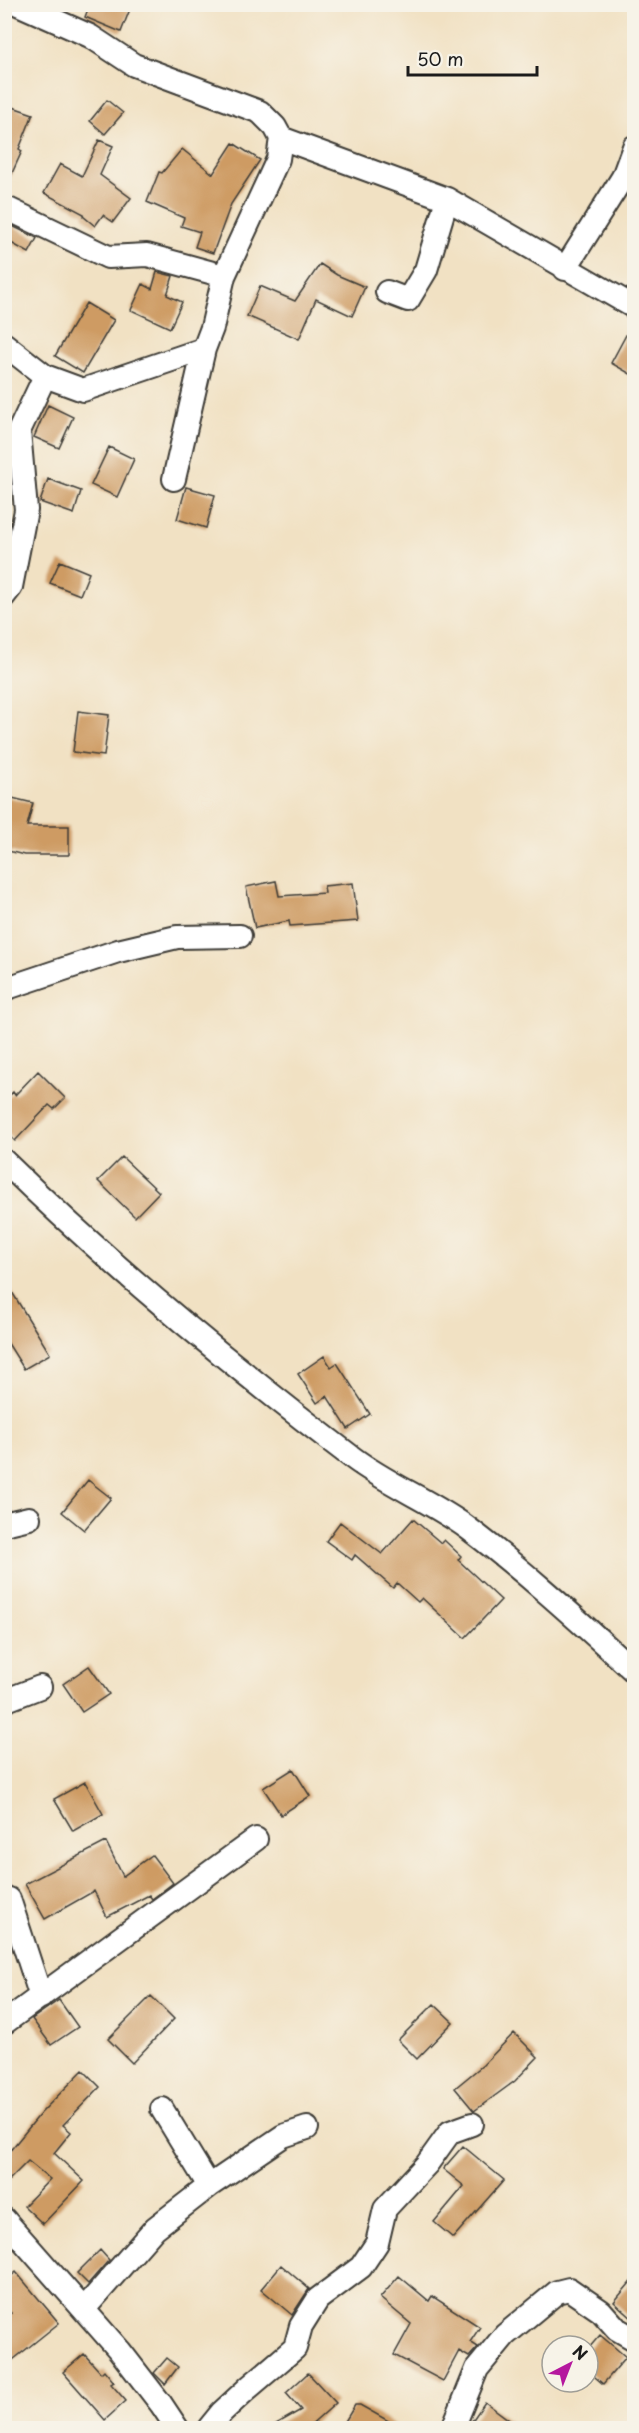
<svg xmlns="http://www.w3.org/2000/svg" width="639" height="2433" font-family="'Playpen Sans',sans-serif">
<rect width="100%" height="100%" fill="#f7f3e8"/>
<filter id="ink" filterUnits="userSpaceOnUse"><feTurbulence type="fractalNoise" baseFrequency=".0167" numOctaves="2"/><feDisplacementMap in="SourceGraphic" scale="12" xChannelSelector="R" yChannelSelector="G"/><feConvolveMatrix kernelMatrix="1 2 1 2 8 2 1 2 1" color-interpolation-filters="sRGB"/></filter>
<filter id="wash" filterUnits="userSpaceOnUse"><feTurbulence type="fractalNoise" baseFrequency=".008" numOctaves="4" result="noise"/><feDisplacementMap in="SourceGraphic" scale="24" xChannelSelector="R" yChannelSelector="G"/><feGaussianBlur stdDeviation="1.35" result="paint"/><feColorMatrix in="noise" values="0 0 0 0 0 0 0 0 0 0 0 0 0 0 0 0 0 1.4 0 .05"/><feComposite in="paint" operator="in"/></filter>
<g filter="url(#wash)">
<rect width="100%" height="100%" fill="#f1e1c3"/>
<g id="blocks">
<path fill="#ce9b64" d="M 90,4 L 132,4 L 121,32 L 85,17 Z
M 107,100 L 123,113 L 105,134 L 90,121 Z
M 7,105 L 33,114 L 19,149 L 22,151 L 4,191 L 4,112 Z
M 99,140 L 113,146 L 100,175 L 131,198 L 113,222 L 103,215 L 95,226 L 83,216 L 84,214 L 44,193 L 60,164 L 82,176 Z
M 233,143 L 260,160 L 231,204 L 213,253 L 195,247 L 200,232 L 181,226 L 184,218 L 147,202 L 159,172 L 162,173 L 182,149 L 213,174 Z
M 4,222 L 37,238 L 29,253 L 4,239 Z
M 320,264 L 337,275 L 365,287 L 352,316 L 316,299 L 299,339 L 247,316 L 260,286 L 295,301 Z
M 157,272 L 173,276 L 167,295 L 182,302 L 170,328 L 131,310 L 143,284 L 152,289 Z
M 86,303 L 114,320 L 83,373 L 55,356 Z
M 634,320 L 634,376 L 611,363 Z
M 48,405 L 73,417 L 59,448 L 34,437 Z
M 109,447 L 134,459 L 117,497 L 91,485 Z
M 48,479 L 81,491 L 74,514 L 40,502 Z
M 186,487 L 215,495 L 206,528 L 177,519 Z
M 60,561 L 89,573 L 80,595 L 50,583 Z
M 78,711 L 109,715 L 104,756 L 73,752 Z
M 4,796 L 33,803 L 27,826 L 69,826 L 69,855 L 24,855 L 4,850 Z
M 276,881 L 279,896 L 325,893 L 324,886 L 353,883 L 358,921 L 290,926 L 289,921 L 255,928 L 246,887 Z
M 38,1071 L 65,1098 L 54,1109 L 49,1105 L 15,1141 L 4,1130 L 4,1101 L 13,1092 L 15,1095 Z
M 122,1157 L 159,1192 L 135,1217 L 98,1181 Z
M 4,1279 L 50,1354 L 24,1369 L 4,1337 Z
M 324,1356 L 331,1367 L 337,1363 L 370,1414 L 348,1429 L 327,1396 L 317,1403 L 298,1374 Z
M 88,1480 L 111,1498 L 84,1530 L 62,1512 Z
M 413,1519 L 441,1543 L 444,1540 L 461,1556 L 458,1560 L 501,1600 L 465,1638 L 422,1598 L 418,1602 L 397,1583 L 393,1588 L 355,1555 L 352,1560 L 326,1541 L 340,1522 L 382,1554 Z
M 89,1666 L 109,1694 L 82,1712 L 63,1684 Z
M 293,1769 L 310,1796 L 281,1815 L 263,1788 Z
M 85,1782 L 103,1814 L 73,1831 L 54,1799 Z
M 106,1842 L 123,1876 L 152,1855 L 173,1883 L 152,1899 L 149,1895 L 107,1917 L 94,1891 L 45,1919 L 25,1884 Z
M 151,1996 L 174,2019 L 132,2063 L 108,2039 Z
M 59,2000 L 78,2027 L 51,2045 L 32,2019 Z
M 434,2004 L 453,2022 L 417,2059 L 398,2040 Z
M 514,2033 L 538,2057 L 515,2081 L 474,2111 L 455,2088 L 483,2065 Z
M 83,2070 L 100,2087 L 63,2125 L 71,2132 L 54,2153 L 84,2181 L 43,2224 L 24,2206 L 50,2179 L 28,2161 L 4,2185 L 4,2158 L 41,2113 Z
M 463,2146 L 504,2180 L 453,2238 L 434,2222 L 464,2186 L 443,2169 Z
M 100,2250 L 109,2260 L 88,2284 L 77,2273 Z
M 281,2265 L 309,2289 L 292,2315 L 261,2289 Z
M 16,2272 L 59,2323 L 4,2367 L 4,2318 L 11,2313 L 4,2305 L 4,2282 Z
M 399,2276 L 429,2301 L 432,2296 L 480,2327 L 470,2342 L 478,2347 L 469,2357 L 459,2351 L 443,2381 L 394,2355 L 411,2324 L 380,2298 Z
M 634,2278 L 634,2320 L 614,2302 Z
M 600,2335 L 626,2357 L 603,2384 L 588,2371 L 588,2349 Z
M 84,2354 L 101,2373 L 104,2370 L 114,2382 L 111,2384 L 126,2401 L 105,2420 L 63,2372 Z
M 167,2358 L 178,2367 L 165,2384 L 154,2373 Z
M 308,2373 L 336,2403 L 308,2428 L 269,2428 L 301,2410 L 286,2393 Z
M 485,2402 L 520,2428 L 467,2428 Z
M 355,2405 L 360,2405 L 401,2428 L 341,2428 Z"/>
</g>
</g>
<g filter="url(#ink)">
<use href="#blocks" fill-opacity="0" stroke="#3c3a35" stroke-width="1.5"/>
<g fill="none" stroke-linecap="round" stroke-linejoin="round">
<defs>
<path id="minor" d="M 18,4 L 90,36 L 134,65 L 260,112 L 275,127 L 281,138 L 278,159 L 224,276 L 212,328 L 204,349 L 174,479
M 281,138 L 447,199 L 634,307
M 4,207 L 108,257 L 147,255 L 224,276
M 565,269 L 623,177 L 634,147
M 387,292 L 408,300 L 426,270 L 447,199
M 4,344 L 45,376 L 83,390 L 204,349
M 4,596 L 11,587 L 26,510 L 19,431 L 45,376
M 4,989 L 118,951 L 177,937 L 240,936
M 4,1161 C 113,1268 232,1366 353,1458 C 389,1485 433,1502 469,1529 C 527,1573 581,1623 634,1671
M 4,1524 L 29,1518
M 4,1701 L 40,1687
M 9,1899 L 41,1997
M 4,2023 L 256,1839
M 162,2109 L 209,2186
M 4,2219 L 120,2351 L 161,2404 L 177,2428
M 84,2309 L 155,2228 L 209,2186 L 283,2136 L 307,2128
M 209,2428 L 222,2412 L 248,2388 L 295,2348 L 301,2326 L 318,2299 L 361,2267 L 377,2243 L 385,2209 L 427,2164 L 450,2132 L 472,2124
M 453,2428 L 477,2369 L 505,2335 L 557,2292 L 569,2289 L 601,2311 L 617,2329 L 634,2339"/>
</defs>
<use href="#minor" stroke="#3c3a35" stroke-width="26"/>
<use href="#minor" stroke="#fff" stroke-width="22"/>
</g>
</g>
<rect width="639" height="2433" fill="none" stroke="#f7f3e8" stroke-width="24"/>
<g transform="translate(570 2364) rotate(42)"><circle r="28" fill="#f7f3e8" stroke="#9f9d96" stroke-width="1.5"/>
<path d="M0-4.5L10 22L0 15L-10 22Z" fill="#b5179e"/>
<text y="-9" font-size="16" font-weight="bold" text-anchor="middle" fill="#1c1c1c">N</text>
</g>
<path d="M408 66v9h129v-9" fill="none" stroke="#1c1c1c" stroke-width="3"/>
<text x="417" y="66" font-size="18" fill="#1c1c1c" stroke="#f7f3e8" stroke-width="4.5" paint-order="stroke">50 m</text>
</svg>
